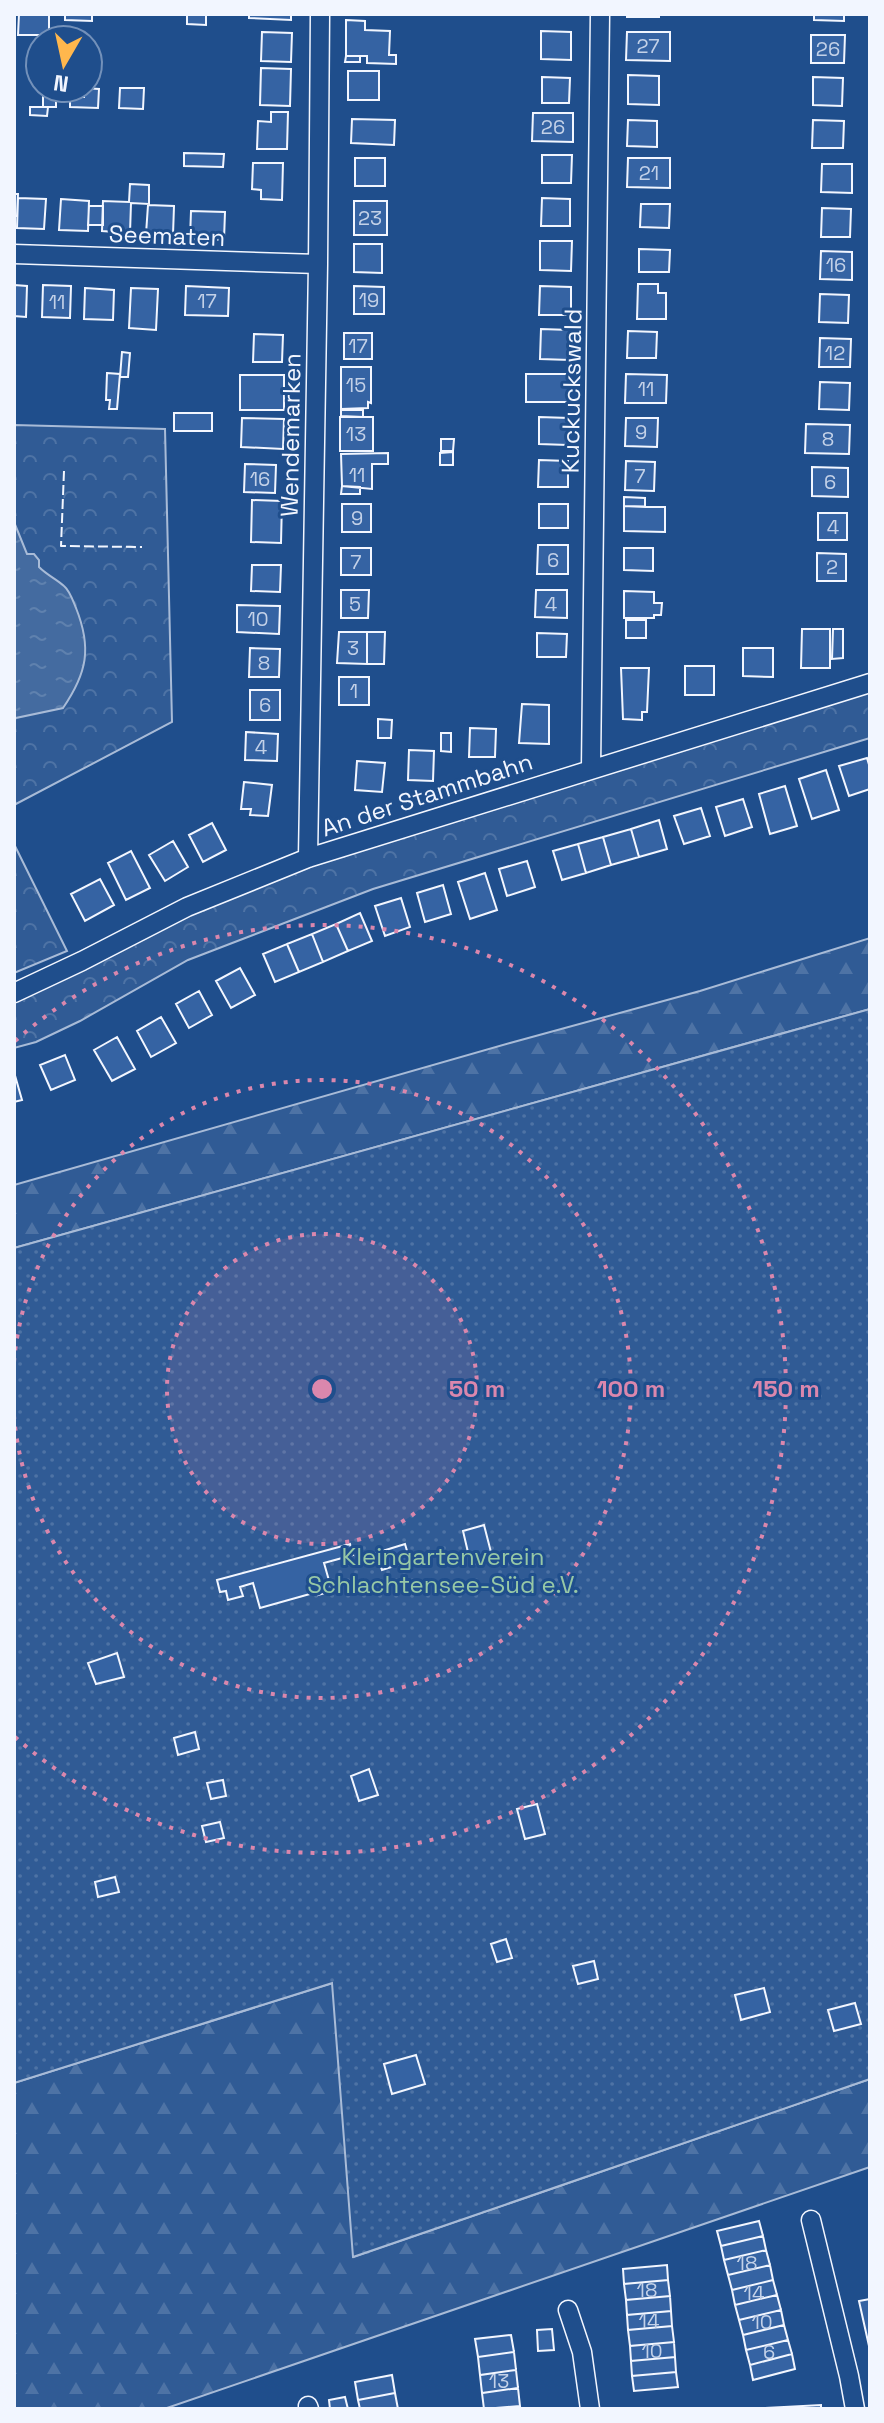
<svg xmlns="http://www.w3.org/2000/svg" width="884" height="2423" font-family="'Space Grotesk',sans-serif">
<defs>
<pattern id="forest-firs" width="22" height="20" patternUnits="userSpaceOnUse" patternTransform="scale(2)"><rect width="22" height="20" fill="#305b95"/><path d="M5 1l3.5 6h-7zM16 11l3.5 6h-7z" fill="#4e73a5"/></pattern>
<pattern id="park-crowns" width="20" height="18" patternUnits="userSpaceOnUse" patternTransform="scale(2)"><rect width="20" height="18" fill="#305b95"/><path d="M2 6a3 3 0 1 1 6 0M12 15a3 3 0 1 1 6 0" fill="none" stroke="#4e73a5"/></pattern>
<pattern id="garden-dots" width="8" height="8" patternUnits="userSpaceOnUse" patternTransform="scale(2)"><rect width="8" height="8" fill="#305b95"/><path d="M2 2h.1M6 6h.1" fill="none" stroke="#4e73a5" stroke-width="1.8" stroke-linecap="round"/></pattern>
<pattern id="water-ripples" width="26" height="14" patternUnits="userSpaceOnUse" patternTransform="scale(2)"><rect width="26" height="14" fill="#446ba0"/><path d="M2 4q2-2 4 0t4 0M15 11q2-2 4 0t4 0" fill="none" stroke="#5f81ae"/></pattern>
</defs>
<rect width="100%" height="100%" fill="#1f4e8c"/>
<path fill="url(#forest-firs)" stroke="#a8bbd7" stroke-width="2" d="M 870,938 L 870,1009 L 14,1248 L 14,1185 L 510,1043 L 700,991 Z
M 333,1983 L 354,2257 L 870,2079 L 870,2167 L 164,2409 L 14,2409 L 14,2083 Z"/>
<path fill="url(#park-crowns)" stroke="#a8bbd7" stroke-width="2" d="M 14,425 L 165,429 L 172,722 L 14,805 Z
M 870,683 L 870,738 L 373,889 L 188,960 L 80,1021 L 36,1042 L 14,1048 L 14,993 L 187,907 Z
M 14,844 L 67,951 L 14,973 Z"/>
<path fill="url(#garden-dots)" stroke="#a8bbd7" stroke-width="2" d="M 870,1009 L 870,2079 L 353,2257 L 332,1983 L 14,2083 L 14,1248 Z"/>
<path fill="url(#water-ripples)" stroke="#a8bbd7" stroke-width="2" d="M 14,522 L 27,554 L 34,554 L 39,560 L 39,567 C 47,575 56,579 64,586 C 70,591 73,601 76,608 C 92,648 87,673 63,708 L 16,718 L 14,721 Z"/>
<path fill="#3563a3" stroke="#f2f6ff" stroke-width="2" d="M 19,14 L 49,14 L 49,35 L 18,35 Z
M 65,14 L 92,14 L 92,21 L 65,20 Z
M 187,14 L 206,14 L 206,25 L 187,24 Z
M 249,14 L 291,14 L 291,20 L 249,18 Z
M 627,14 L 659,14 L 659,17 L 627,17 Z
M 814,14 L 844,14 L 844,21 L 814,20 Z
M 346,20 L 365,21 L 365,30 L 390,31 L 389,55 L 396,55 L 396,64 L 367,63 L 367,56 L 346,56 Z
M 541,31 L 571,32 L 571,60 L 541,59 Z
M 262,32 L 292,33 L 291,62 L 261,61 Z
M 627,32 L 670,32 L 670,61 L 626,60 Z
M 811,35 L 845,35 L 844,63 L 811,63 Z
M 346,56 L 360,56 L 360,62 L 345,62 Z
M 261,68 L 291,69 L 290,106 L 260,105 Z
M 348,71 L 379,71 L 379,100 L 348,100 Z
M 628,75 L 659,76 L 659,105 L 628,104 Z
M 542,77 L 570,78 L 569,103 L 542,103 Z
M 813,77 L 843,78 L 842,106 L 813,105 Z
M 84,88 L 99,89 L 98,108 L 70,107 L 70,97 L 84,97 Z
M 120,88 L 144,88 L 143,109 L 119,108 Z
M 43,93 L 56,94 L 56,107 L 43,107 Z
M 30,107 L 48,107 L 47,116 L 30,115 Z
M 271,112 L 288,112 L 287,149 L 257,149 L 258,121 L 271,122 Z
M 533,113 L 573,113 L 573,142 L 532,141 Z
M 352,119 L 395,120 L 394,145 L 351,143 Z
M 628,120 L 657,121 L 657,147 L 627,146 Z
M 813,120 L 844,121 L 843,148 L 812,148 Z
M 184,153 L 224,154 L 223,167 L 184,166 Z
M 542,155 L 572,155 L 571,183 L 542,183 Z
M 355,158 L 385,158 L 385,186 L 355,186 Z
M 628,158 L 670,158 L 670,188 L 627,187 Z
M 253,163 L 283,163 L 282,200 L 261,199 L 261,190 L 252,189 Z
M 822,164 L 852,164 L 852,193 L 821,192 Z
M 130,184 L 149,185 L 149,204 L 131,203 L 130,233 L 102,231 L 103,201 L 129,202 Z
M 14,194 L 18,194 L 17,216 L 14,216 Z
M 18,198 L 46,199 L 44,229 L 17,228 Z
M 542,198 L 570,199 L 570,226 L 541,226 Z
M 61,199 L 89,201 L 88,231 L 59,230 Z
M 354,201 L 387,201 L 387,235 L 354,235 Z
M 641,204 L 670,204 L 669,228 L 640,227 Z
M 148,205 L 174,206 L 173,235 L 146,234 Z
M 89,206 L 103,206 L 103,225 L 88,225 Z
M 822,208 L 851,209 L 850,237 L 821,237 Z
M 191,211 L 225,212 L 224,240 L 190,239 Z
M 540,241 L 572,241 L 571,271 L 540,270 Z
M 354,244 L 382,244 L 382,273 L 354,272 Z
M 639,249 L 670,250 L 669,272 L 639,272 Z
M 821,251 L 852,252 L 852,280 L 820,279 Z
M 638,284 L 658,284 L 658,293 L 666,293 L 666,319 L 637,319 Z
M 14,285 L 27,286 L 26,317 L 14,316 Z
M 43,285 L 71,286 L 70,318 L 42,317 Z
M 186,286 L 229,288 L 228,316 L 185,315 Z
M 354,286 L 384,287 L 384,314 L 354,314 Z
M 540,286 L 571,287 L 571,315 L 539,315 Z
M 85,288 L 114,290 L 113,320 L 84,319 Z
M 131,288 L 158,289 L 156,330 L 129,328 Z
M 820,294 L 849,295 L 848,323 L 819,322 Z
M 541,329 L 570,330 L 570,360 L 540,359 Z
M 628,331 L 657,332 L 656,358 L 627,358 Z
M 344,333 L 372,333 L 372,359 L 344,359 Z
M 254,334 L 283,335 L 282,362 L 253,362 Z
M 820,338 L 851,339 L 850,367 L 819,367 Z
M 122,352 L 130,353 L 128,377 L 120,377 Z
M 341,367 L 371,367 L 371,403 L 368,402 L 368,408 L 341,409 Z
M 107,373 L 120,374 L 117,409 L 109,409 L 110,400 L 106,400 Z
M 526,374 L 570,374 L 570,402 L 526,402 Z
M 626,374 L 667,375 L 666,403 L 625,403 Z
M 240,375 L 284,375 L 284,410 L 240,410 Z
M 820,382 L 850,383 L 849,410 L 819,409 Z
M 341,410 L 363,410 L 363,417 L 341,416 Z
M 174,413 L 212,413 L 212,431 L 174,431 Z
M 340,417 L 373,417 L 373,451 L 340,451 Z
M 539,417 L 569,418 L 568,445 L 539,444 Z
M 242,418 L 284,419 L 283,449 L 241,447 Z
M 626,418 L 658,418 L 657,447 L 625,446 Z
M 806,424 L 850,425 L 849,454 L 805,453 Z
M 441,439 L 454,439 L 453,451 L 441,451 Z
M 453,452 L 453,465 L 440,465 L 440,453 Z
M 388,453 L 388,464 L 372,464 L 372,489 L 342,486 L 341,454 Z
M 539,460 L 568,461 L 568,487 L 538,487 Z
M 626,461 L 655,462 L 654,491 L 625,490 Z
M 245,464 L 276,465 L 275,493 L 244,492 Z
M 812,467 L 848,468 L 848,497 L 812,496 Z
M 342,486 L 360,487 L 360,494 L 341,494 Z
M 624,497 L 645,498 L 645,507 L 624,506 Z
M 252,500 L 282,501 L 281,543 L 251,542 Z
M 342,504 L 371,504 L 371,532 L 342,532 Z
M 539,504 L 568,504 L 568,528 L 539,528 Z
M 624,506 L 665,507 L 665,532 L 624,531 Z
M 818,513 L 847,513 L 847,540 L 818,540 Z
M 538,545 L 568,545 L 568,574 L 537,574 Z
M 341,548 L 371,548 L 371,575 L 341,575 Z
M 624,548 L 653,548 L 653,571 L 624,570 Z
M 817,553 L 846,554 L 846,581 L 817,581 Z
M 252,565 L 281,565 L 280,592 L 251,591 Z
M 341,590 L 369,590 L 368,618 L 341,618 Z
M 536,590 L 567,590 L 567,618 L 535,617 Z
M 624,591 L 654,592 L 654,603 L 662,603 L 661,615 L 654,615 L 654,618 L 624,618 Z
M 237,605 L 280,606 L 279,634 L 237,632 Z
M 626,620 L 646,620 L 646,638 L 626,638 Z
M 802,629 L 830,629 L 830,668 L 801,668 Z
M 833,629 L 843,629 L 843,658 L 832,659 Z
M 339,632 L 367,632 L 367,664 L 337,663 Z
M 367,632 L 385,632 L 384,664 L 367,664 Z
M 537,633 L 567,634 L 566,657 L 537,657 Z
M 250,648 L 280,649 L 279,677 L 249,677 Z
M 743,648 L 773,648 L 773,677 L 743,676 Z
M 685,666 L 714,666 L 714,695 L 685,695 Z
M 621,668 L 649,668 L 647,712 L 642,712 L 642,720 L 623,719 Z
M 339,677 L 369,677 L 369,705 L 339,705 Z
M 250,690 L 280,690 L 280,720 L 250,720 Z
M 522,704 L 549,705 L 549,744 L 519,743 Z
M 378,719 L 392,720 L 391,738 L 378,738 Z
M 470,728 L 496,729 L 495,757 L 469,757 Z
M 246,732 L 278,734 L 277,761 L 245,760 Z
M 441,733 L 451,733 L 451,752 L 441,751 Z
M 409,750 L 434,751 L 433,781 L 408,780 Z
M 867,758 L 870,768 L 870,789 L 849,796 L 839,766 Z
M 357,761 L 385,763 L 382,792 L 355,790 Z
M 826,770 L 839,810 L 812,819 L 799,779 Z
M 244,782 L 272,785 L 268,816 L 250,815 L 251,809 L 241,809 Z
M 785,786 L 797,826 L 770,834 L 759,794 Z
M 743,799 L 752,827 L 725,836 L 716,807 Z
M 701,808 L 710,836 L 684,844 L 674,816 Z
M 659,820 L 667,849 L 639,857 L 631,829 Z
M 212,823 L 226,850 L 203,862 L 189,835 Z
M 631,829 L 639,857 L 611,865 L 603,837 Z
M 603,837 L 611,865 L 586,873 L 578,844 Z
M 173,841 L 188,867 L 165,881 L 149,855 Z
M 578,844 L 586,873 L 562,880 L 553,851 Z
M 131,851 L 150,888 L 126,900 L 108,863 Z
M 527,861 L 535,887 L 507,896 L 499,869 Z
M 485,873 L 497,910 L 470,919 L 458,882 Z
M 100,879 L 114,905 L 85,921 L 71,894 Z
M 443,885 L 451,914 L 425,922 L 417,893 Z
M 401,898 L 410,927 L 385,936 L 375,906 Z
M 360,913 L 372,941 L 348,951 L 336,924 Z
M 336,924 L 348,951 L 323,962 L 312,934 Z
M 312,934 L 323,962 L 299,972 L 287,944 Z
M 287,944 L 299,972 L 275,982 L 263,954 Z
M 240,968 L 255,995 L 231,1008 L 216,981 Z
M 199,991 L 212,1015 L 189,1028 L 176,1004 Z
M 161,1017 L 176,1043 L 151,1057 L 137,1031 Z
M 117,1037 L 135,1069 L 112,1081 L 94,1050 Z
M 65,1055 L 75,1080 L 51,1090 L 40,1065 Z
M 14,1072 L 22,1100 L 14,1102 Z
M 484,1525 L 493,1560 L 471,1565 L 463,1531 Z
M 350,1544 L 353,1555 L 324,1563 L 332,1591 L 318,1595 L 317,1592 L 260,1608 L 253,1583 L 240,1587 L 243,1596 L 228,1600 L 226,1591 L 220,1592 L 217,1580 Z
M 405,1544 L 410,1561 L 382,1570 L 376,1553 Z
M 117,1653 L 124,1677 L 96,1684 L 88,1663 Z
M 195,1732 L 199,1749 L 178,1755 L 174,1738 Z
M 369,1769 L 378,1795 L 359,1801 L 351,1776 Z
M 223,1780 L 226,1796 L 211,1799 L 207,1783 Z
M 537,1804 L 545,1834 L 525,1839 L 517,1809 Z
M 220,1822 L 224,1838 L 206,1842 L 202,1826 Z
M 115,1877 L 119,1892 L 98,1897 L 95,1882 Z
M 506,1939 L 512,1958 L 497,1962 L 491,1944 Z
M 594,1961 L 598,1979 L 578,1984 L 573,1966 Z
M 764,1988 L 770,2012 L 741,2020 L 735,1995 Z
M 855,2003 L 861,2024 L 834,2031 L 828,2010 Z
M 416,2055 L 425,2084 L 392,2094 L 384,2064 Z
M 759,2221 L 763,2236 L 721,2246 L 717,2231 Z
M 763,2236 L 766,2250 L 724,2260 L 721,2246 Z
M 766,2250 L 770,2265 L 728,2275 L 724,2260 Z
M 667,2265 L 668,2280 L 624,2284 L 623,2269 Z
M 770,2265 L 773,2280 L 732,2290 L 728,2275 Z
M 668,2280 L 670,2296 L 626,2300 L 624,2284 Z
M 773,2280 L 777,2295 L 735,2305 L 732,2290 Z
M 777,2295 L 781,2310 L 739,2320 L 735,2305 Z
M 670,2296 L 671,2311 L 627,2315 L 626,2300 Z
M 870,2299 L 870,2346 L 869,2346 L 859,2301 Z
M 781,2310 L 784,2325 L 743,2335 L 739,2320 Z
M 671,2311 L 672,2326 L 628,2330 L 627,2315 Z
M 784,2325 L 788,2340 L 746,2350 L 743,2335 Z
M 672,2326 L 674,2342 L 630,2346 L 628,2330 Z
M 552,2329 L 554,2350 L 538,2351 L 537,2330 Z
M 511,2335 L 514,2352 L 478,2357 L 475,2339 Z
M 788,2340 L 792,2354 L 750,2365 L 746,2350 Z
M 674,2342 L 675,2357 L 631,2361 L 630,2346 Z
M 514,2352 L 516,2370 L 480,2375 L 478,2357 Z
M 792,2354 L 795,2369 L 753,2380 L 750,2365 Z
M 675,2357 L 676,2372 L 632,2376 L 631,2361 Z
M 516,2370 L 518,2388 L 482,2393 L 480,2375 Z
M 676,2372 L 678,2387 L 634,2391 L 632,2376 Z
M 392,2375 L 395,2393 L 358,2400 L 355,2382 Z
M 518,2388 L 520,2406 L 484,2409 L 482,2393 Z
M 395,2393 L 398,2409 L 360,2409 L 358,2400 Z
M 345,2397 L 348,2409 L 330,2409 L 329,2400 Z
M 821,2405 L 821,2409 L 766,2409 L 766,2408 Z"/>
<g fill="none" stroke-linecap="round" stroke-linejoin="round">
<defs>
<path id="minor" d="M 14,254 L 318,264
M 591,769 L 600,14
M 308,858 L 318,264 L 320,14
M 14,993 L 82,961 L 187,907 L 308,858 L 870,683
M 811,2220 L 849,2376 L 855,2409
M 568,2310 L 582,2352 L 590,2409
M 308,2406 L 309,2409"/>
</defs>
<use href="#minor" stroke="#f2f6ff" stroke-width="21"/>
<use href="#minor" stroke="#1f4e8c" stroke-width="18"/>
<path stroke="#f2f6ff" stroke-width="2" stroke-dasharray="10 4" stroke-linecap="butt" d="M 64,471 L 61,546 L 142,547"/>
</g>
<circle cx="322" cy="1389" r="155" fill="#da87ad" fill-opacity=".12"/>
<g fill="none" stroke="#da87ad" stroke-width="4" stroke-dasharray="4 8">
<circle cx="322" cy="1389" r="155"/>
<path d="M14 1362A309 309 0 1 1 14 1416"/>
<path d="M15 1041A464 464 0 1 1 15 1737"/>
</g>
<g text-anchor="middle" stroke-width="6" stroke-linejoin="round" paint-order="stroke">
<g font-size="20" fill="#c3d1e8">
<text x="648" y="53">27</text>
<text x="828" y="56">26</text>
<text x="553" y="134">26</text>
<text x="649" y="180">21</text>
<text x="370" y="225">23</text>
<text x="836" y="272">16</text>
<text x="369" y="307">19</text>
<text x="207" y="308">17</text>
<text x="57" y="309">11</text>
<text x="358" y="353">17</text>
<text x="835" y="360">12</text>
<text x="356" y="392">15</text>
<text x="646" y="396">11</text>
<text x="641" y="439">9</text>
<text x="356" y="441">13</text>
<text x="828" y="446">8</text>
<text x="357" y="482">11</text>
<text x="640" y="483">7</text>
<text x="260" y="486">16</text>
<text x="830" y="489">6</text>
<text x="357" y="525">9</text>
<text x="833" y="534">4</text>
<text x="553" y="567">6</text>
<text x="356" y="569">7</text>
<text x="832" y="574">2</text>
<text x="355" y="611">5</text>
<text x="551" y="611">4</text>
<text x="258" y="626">10</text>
<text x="353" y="655">3</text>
<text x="264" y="670">8</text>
<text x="354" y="698">1</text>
<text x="265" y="712">6</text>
<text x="261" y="754">4</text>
<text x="747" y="2270">18</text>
<text x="647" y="2297">18</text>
<text x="754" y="2300">14</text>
<text x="649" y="2328">14</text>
<text x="762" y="2329">10</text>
<text x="652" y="2358">10</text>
<text x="769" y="2359">6</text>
<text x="499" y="2388">13</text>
</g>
<g font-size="24" fill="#f2f6ff" stroke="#1f4e8c">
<text transform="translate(167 236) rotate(2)" y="8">Seematen</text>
<text transform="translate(572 391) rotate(-89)" y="8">Kuckuckswald</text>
<text transform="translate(291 435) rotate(-89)" y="8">Wendemarken</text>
<text transform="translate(427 795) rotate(-18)" y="8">An der Stammbahn</text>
</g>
<g font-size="24" fill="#97c8a6" stroke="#1f4e8c">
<text x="443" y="1565">Kleingartenverein<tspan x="443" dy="28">Schlachtensee-Süd e.V.</tspan></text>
</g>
</g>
<circle cx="322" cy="1389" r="12" fill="#da87ad" stroke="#1f4e8c" stroke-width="4"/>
<g font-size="24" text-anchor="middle" font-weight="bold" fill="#da87ad" stroke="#1f4e8c" stroke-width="6" stroke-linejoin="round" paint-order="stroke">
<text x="477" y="1397">50 m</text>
<text x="631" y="1397">100 m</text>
<text x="786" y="1397">150 m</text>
</g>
<rect width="884" height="2423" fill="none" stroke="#f2f6ff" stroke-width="32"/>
<g transform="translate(64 64) rotate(189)"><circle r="38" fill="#1f4e8c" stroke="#7391ba" stroke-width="2"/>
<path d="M0-6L14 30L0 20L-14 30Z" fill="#ffb74d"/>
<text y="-12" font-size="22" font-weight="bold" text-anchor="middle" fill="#f2f6ff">N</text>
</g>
</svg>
